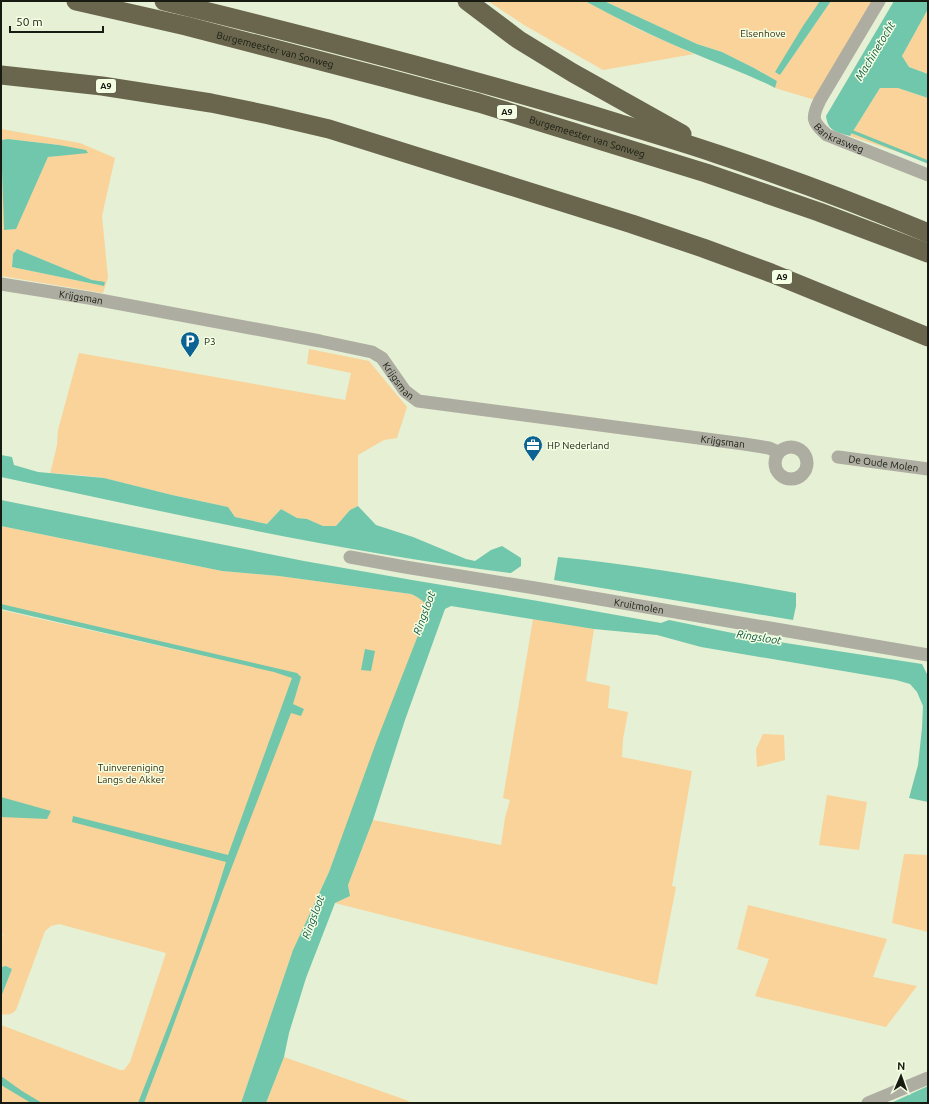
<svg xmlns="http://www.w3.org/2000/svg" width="929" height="1104" font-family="Ubuntu,sans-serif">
<rect width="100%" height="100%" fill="#e6f0d4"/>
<path fill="#f9d399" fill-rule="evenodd" d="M 488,1 L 585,1 L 640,30 L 694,54 L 603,70 L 524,25 Z
M 604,1 L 823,1 L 775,72 L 780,75 L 831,1 L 874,1 L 815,100 L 775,88 L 777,81 L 754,68 L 722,52 L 697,44 Z
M 928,9 L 928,74 L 909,67 L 902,56 Z
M 880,88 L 898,88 L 928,98 L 928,162 L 850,136 Z
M 1,129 L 80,143 L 115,158 L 102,216 L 108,278 L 103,293 L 1,276 L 1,159 L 2,160 L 4,230 L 15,229 L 48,157 L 88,152 L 59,145 L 8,139 L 1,140 ZM 17,249 L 92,280 L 104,286 L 12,267 L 13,254 Z
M 309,349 L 369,361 L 407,407 L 397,438 L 384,440 L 358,455 L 358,506 L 350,510 L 336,526 L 323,526 L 307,519 L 297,518 L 281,509 L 267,524 L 235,517 L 228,507 L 172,495 L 104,478 L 79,475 L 50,473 L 52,466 L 57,445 L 58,430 L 79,353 L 345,400 L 351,373 L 307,364 Z
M 1,526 L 222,571 L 279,576 L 411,594 C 426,601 427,604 424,620 L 329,872 L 293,950 L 241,1103 L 1,1103 L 1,1025 L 120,1070 L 124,1070 L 130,1062 L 166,953 L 59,924 L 51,926 L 45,931 L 16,1010 C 11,1015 8,1015 1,1014 L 1,997 L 12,969 L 6,966 L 1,967 L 1,939 L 5,932 L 1,937 L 1,610 L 208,657 L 1,607 Z
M 533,619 L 594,629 L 586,681 L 610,686 L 608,708 L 628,712 L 623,739 L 622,757 L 692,771 L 672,886 L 676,887 L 657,985 L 335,903 L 350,896 L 348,885 L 373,820 L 501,845 L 505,818 L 510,800 L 503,798 Z
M 763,734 L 784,735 L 785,760 L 757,767 L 756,749 Z
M 827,795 L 867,802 L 859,850 L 819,845 Z
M 904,854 L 928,855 L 928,932 L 892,923 Z
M 748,905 L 887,939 L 873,977 L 917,986 L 886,1027 L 755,996 L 769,959 L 737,949 Z
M 284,1057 L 409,1101 L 408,1103 L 266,1103 Z"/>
<path fill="#70c7ab" d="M 585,1 L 604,1 L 697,44 L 722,52 L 754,68 L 777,81 L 775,88 C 748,74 721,65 693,53 C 656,38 620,20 585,1 Z
M 820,1 L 831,1 L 780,75 L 775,72 L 803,26 Z
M 894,1 L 928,1 L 928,9 L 902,56 L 909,67 L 928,74 L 928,98 L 898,88 L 880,88 L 850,136 C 837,132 828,132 826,116 Z
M 8,139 L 59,145 L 86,150 L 88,153 L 48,157 L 16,229 L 4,230 L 1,140 Z
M 17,249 L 92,280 L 105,282 L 104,286 L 12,267 L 13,254 Z
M 1,455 L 12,457 L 14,465 L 38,472 L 104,478 L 172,495 L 228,507 L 235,517 L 267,524 L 281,509 L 297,518 L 307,519 L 323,526 L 336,526 L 350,510 L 358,506 L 376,525 L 413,537 L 466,559 L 475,561 L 491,550 L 502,546 L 521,558 L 521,566 L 511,573 C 339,552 170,513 1,477 Z
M 1,500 L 304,561 L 412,580 L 538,601 L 661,623 L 669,620 L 766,640 L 922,664 L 928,676 L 928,802 L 909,798 L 918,765 L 922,728 L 923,706 L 917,692 L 910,684 L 896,680 L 701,647 L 657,635 L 594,629 L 451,606 L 445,609 L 405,720 L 373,820 L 348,885 L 350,896 L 335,903 L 306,978 L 289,1033 L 284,1057 L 266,1103 L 241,1103 L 293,950 L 329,872 L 377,740 L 424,620 C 427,604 426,601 411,594 L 279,576 L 222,571 L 1,526 Z
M 558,557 C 638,565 717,579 796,593 L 796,606 L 793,620 L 554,580 Z
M 1,604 L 297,673 L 301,677 L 293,704 L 304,709 L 301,716 L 291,713 L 283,734 L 223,890 L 168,1040 L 144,1103 L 138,1103 C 169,1024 201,944 226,862 L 72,822 L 73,816 L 228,855 L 292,678 L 274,672 L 1,609 Z
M 365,649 L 375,651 L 371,671 L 361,670 Z
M 1,797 L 51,811 L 47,819 L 1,817 Z
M 6,966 L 12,969 L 1,997 L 1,967 Z
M 1,1076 L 22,1091 L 42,1103 L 31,1103 L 1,1085 Z
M 928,1086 L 928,1103 L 891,1103 Z"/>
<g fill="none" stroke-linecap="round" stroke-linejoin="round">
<path stroke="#70c7ab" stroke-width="3.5" d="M 853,132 L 928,162"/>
<g stroke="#aeada1" stroke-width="13">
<path id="s1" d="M 879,1 L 820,100 C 811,118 812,122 827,135 L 928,175"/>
<path id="s2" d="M 1,284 L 89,298 L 320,341 L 372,352 L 382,358 L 405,391 L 418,401 L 744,444 L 769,448 L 778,452"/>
<circle cx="791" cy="463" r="16"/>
<path id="s3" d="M 838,457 L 928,469"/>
<path id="s4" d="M 350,557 L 405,567 L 535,588 L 928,655"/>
<path d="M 868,1103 L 928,1078"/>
</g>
<g stroke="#6a664d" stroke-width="19">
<path id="s5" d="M 76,1 L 186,26 L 386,78 L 479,103 L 706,173 L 819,212 L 928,253"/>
<path d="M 164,1 C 316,38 468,77 618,123 C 651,133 685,143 717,154 C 789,178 859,204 928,233"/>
<path d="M 467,1 L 519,40 L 573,73 L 682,134"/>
<path d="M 1,75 L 102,86 L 211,103 L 269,115 L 329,129 L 632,224 L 703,248 L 771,273 L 928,337"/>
</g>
</g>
<defs>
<symbol id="parking-pin" viewBox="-11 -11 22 30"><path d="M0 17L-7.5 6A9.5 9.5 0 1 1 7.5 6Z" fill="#0a6393" stroke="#f3fee2"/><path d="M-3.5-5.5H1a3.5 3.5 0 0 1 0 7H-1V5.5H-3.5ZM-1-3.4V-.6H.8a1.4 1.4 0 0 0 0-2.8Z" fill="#fff"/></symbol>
<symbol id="office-pin" viewBox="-11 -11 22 30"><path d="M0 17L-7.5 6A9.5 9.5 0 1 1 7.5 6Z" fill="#0a6393" stroke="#f3fee2"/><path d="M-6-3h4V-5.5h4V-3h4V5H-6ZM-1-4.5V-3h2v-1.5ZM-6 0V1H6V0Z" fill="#fff"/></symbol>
</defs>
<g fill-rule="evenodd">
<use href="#parking-pin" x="179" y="330" width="22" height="30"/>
<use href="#office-pin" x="522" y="434" width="22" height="30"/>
</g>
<g text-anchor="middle" stroke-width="3" stroke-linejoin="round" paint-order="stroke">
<g fill="#f3fee2" stroke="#5a5f50" stroke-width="1">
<rect x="96" y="79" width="20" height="14" rx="3"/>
<rect x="497" y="105" width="20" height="14" rx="3"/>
<rect x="772" y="270" width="20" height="14" rx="3"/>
</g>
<g font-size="9" font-weight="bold" fill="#181b12">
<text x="106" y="89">A9</text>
<text x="507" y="115">A9</text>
<text x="782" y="280">A9</text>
</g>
<g font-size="10" fill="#3c2b0e" stroke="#f3fee2">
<text x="763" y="37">Elsenhove</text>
<text x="131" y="771">Tuinvereniging<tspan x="131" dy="12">Langs de Akker</tspan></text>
</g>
<g font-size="10" fill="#181b12" stroke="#f3fee2">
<text dy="4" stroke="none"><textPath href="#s5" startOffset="205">Burgemeester van Sonweg</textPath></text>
<text dy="4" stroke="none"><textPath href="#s5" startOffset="529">Burgemeester van Sonweg</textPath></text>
<text dy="4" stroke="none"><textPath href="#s1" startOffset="168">Bankrasweg</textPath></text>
<text dy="4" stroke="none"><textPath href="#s2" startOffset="81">Krijgsman</textPath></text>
<text dy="4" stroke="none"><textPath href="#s2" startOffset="417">Krijgsman</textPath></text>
<text dy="4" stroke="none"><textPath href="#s2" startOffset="753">Krijgsman</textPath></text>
<text dy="4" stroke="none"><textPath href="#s3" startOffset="46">De Oude Molen</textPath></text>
<text dy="4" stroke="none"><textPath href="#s4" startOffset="293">Kruitmolen</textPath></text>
</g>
<g font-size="10" fill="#181b12" stroke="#f3fee2" text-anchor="start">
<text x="204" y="345">P3</text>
<text x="547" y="449">HP Nederland</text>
</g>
<g font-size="11" font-style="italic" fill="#0d5644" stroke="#f3fee2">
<text transform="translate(875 51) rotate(-59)" y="4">Machinetocht</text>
<text transform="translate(424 613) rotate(-70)" y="4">Ringsloot</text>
<text transform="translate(759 637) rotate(9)" y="4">Ringsloot</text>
<text transform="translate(313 917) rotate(-70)" y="4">Ringsloot</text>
</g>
</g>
<rect width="929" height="1104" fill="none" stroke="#181b12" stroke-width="4"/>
<g transform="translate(901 1076) rotate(2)" stroke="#f3fee2" stroke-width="3" paint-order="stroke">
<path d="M0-3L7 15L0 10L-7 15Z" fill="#181b12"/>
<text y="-6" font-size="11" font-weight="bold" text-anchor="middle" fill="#181b12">N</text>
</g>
<path d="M10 26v6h93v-6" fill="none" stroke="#181b12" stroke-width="2"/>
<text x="16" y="26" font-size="12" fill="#181b12" stroke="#f3fee2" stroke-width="3" paint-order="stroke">50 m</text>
</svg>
